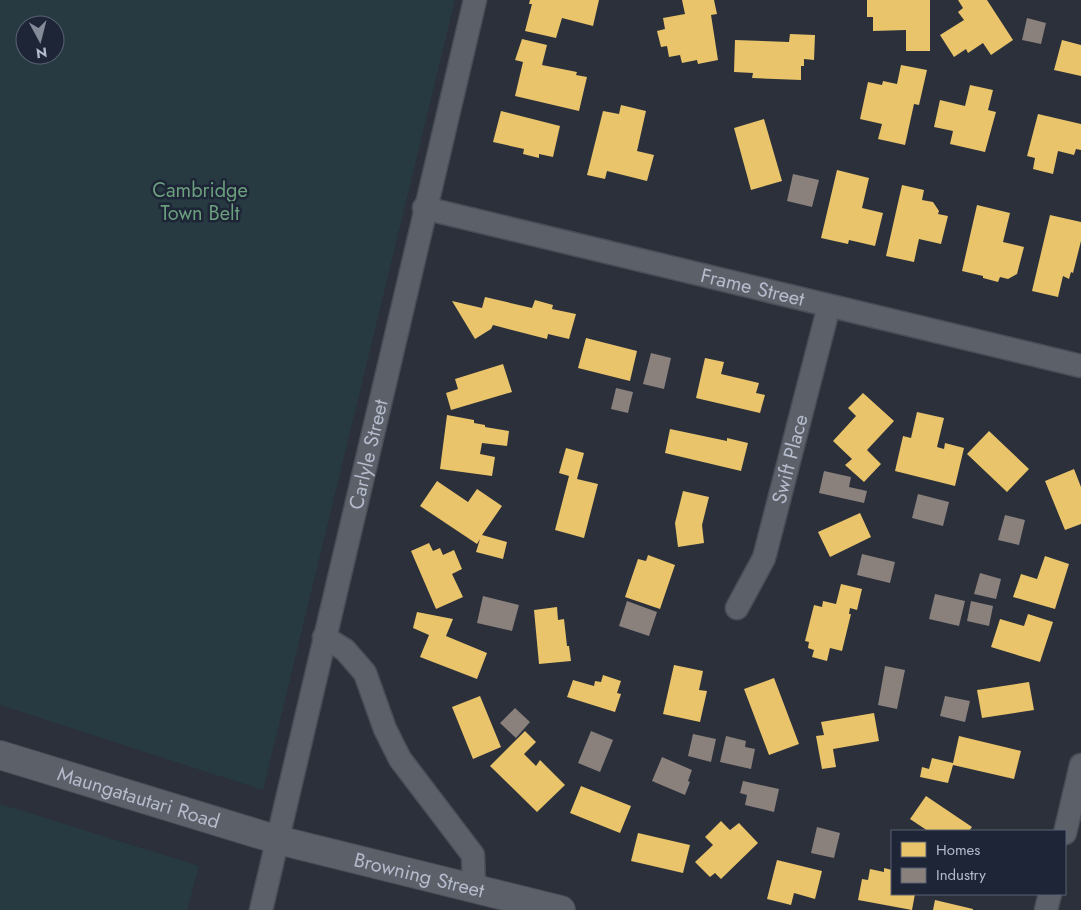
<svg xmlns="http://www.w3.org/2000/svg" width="1081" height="910" font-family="Jost,sans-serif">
<rect width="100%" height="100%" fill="#2b303b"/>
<path fill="#273a42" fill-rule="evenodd" d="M 0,0 L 455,0 L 263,790 L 0,705 ZM 25,25 L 55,25 L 55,55 L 25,55 Z
M 0,804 L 199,866 L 187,910 L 0,910 Z"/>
<path fill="#e9c46a" d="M 530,0 L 599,0 L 593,26 L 562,18 L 556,38 L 525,31 L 532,4 L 529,4 Z
M 682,0 L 714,0 L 717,14 L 711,15 L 718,60 L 698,64 L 697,60 L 682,63 L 680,55 L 669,57 L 667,46 L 661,47 L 657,31 L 665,29 L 663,18 L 685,14 Z
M 867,0 L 930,0 L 930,51 L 906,51 L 906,30 L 873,31 L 873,17 L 867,17 Z
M 958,0 L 987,0 L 1013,40 L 991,55 L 983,43 L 968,53 L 966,49 L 954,57 L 940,35 L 964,20 L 958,12 L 963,8 Z
M 790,34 L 815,35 L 814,60 L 804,59 L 804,66 L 801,66 L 801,80 L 752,78 L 753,73 L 734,72 L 735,40 L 789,42 Z
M 522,39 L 547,45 L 542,65 L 577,72 L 576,75 L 587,77 L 579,111 L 515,96 L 523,62 L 515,60 Z
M 1062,40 L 1081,45 L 1081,76 L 1054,70 Z
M 901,65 L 927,70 L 919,105 L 914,104 L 905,145 L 878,139 L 882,124 L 860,119 L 868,82 L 882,85 L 883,81 L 897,84 Z
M 970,85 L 993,90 L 988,110 L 996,112 L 985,152 L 950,144 L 953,131 L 934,127 L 940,100 L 965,106 Z
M 621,105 L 646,111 L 637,151 L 654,155 L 647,181 L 607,171 L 605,179 L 587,175 L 603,111 L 619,114 Z
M 501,111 L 560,126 L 553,157 L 539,154 L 539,158 L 523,154 L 524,149 L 493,142 Z
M 1038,114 L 1081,124 L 1081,150 L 1076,149 L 1074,155 L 1058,151 L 1053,174 L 1033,169 L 1035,158 L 1027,156 Z
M 764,119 L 782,181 L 751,190 L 734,128 Z
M 837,170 L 869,178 L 862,208 L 883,213 L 875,246 L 849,240 L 848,244 L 821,238 Z
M 902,185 L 924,190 L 922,200 L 933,202 L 939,211 L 938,214 L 948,216 L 941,244 L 919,239 L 914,262 L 886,256 Z
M 977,205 L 1010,213 L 1003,242 L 1024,247 L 1017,274 L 1008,279 L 1000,277 L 998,282 L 983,278 L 983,276 L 962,271 Z
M 1050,215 L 1081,222 L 1081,241 L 1073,273 L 1071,272 L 1069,279 L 1063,276 L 1058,297 L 1032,291 Z
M 485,297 L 532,308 L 535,300 L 553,305 L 552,309 L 576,314 L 569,339 L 548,334 L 547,339 L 493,325 L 491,329 L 475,339 L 452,301 L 482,308 Z
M 586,338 L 637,351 L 630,381 L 578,368 Z
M 705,358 L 724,362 L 721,374 L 759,383 L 756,393 L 765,395 L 760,413 L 696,398 Z
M 503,364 L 512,392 L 451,410 L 446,393 L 458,389 L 455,379 Z
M 863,393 L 894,421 L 867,450 L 881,464 L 864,482 L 845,465 L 852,459 L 833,441 L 856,416 L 848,408 Z
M 917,412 L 944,418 L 937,447 L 944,449 L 945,443 L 964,448 L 955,486 L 895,471 L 903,436 L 911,438 Z
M 447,415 L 474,420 L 474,423 L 485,425 L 485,427 L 509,431 L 507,446 L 482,443 L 480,454 L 495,457 L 492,476 L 440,469 Z
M 670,429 L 727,441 L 727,438 L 748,443 L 741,471 L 665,453 Z
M 989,431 L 1029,469 L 1007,492 L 967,454 Z
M 566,448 L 584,453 L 577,479 L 598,484 L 584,538 L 555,530 L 569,476 L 559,473 Z
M 1074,469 L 1081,487 L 1081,524 L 1065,530 L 1045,481 Z
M 437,481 L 468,502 L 477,489 L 502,506 L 482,535 L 507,542 L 503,559 L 476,552 L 480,539 L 477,544 L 420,506 Z
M 683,491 L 709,497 L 702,525 L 704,543 L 678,547 L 675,523 Z
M 860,513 L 871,537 L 830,557 L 818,532 Z
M 429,543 L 433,551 L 440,548 L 443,555 L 454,550 L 462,569 L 452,574 L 463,597 L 436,609 L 411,551 Z
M 648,555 L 675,565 L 660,609 L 625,597 L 638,559 L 646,561 Z
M 1045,556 L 1069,564 L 1055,609 L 1013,597 L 1021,574 L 1037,579 Z
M 841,584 L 862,589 L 857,610 L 850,608 L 849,614 L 851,614 L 842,651 L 830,648 L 827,661 L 812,657 L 814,650 L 808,648 L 809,642 L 805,641 L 814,605 L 822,607 L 823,601 L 836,604 Z
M 557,607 L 558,620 L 564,619 L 567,646 L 569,646 L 571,661 L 539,664 L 534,610 Z
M 417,612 L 453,619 L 446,636 L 487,653 L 477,679 L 420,657 L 429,635 L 413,628 Z
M 1028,614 L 1053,622 L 1040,662 L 991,647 L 1000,619 L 1024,626 Z
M 674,665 L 703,671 L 699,690 L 707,691 L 700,722 L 663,714 Z
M 603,675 L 621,681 L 617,693 L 621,694 L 615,712 L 567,697 L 573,680 L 594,686 L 595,681 L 601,682 Z
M 774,678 L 799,744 L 769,755 L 744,689 Z
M 1029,682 L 1034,710 L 982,718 L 977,690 Z
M 480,696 L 501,747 L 473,759 L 452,707 Z
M 874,713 L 879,741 L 833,749 L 836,767 L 822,769 L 816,736 L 824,735 L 821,722 Z
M 525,731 L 536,742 L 524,754 L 536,766 L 540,760 L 565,785 L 537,812 L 490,766 Z
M 959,736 L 1021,751 L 1014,779 L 953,765 L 948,783 L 920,777 L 922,767 L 929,769 L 932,758 L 953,763 Z
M 581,786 L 631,806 L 620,833 L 570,813 Z
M 926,796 L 972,827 L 969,831 L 928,831 L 910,819 Z
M 721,821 L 730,830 L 739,823 L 758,843 L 721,879 L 715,873 L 710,877 L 695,862 L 713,845 L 705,837 Z
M 638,833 L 690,845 L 683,873 L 631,861 Z
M 777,860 L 822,871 L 815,899 L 794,893 L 791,905 L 767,899 Z
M 884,868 L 892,870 L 892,894 L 915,894 L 912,910 L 858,900 L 862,879 L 868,880 L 870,869 L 884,872 Z
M 935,900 L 973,909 L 973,910 L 933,910 Z"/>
<path fill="#8a817c" d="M 1027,18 L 1046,23 L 1041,44 L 1022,40 Z
M 793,174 L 819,180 L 812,207 L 787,201 Z
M 651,353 L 671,358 L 664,389 L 643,384 Z
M 616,388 L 633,392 L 628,413 L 611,409 Z
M 824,471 L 851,477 L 849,487 L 867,491 L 864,503 L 819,493 Z
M 918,494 L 949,502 L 943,526 L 912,518 Z
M 1005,515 L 1025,520 L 1019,545 L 998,540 Z
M 862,554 L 895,562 L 890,583 L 857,575 Z
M 980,573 L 1001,579 L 996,599 L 974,594 Z
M 935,594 L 965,601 L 959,626 L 929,619 Z
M 483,596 L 519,605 L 512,631 L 477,623 Z
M 627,601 L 657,612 L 649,636 L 619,626 Z
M 971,601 L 993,606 L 989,626 L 967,621 Z
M 885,666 L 905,670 L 897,709 L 878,705 Z
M 945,696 L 970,701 L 965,722 L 940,716 Z
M 515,708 L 530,722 L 516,738 L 500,723 Z
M 591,731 L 613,740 L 600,772 L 578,763 Z
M 693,734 L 716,739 L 711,762 L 688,756 Z
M 726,736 L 746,741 L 745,747 L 755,749 L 751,769 L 720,762 Z
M 662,757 L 692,770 L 688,781 L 690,782 L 685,795 L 652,781 Z
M 743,781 L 779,789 L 774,812 L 745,805 L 747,795 L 740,793 Z
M 817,827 L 840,833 L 834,858 L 811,853 Z"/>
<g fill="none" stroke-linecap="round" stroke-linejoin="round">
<defs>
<g id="minor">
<path id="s1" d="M 424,208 L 1081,366"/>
<path id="s2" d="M 737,608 L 764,558 L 829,306"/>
<path d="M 324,637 L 345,650 L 365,673 L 385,729 L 400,759 L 473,855 L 474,889"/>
<path d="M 1065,833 L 1081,765"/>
<path id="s3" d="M 261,910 L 475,0"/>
<path d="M 1046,910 L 1050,894"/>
</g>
<g id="tertiary">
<path id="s4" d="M 0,755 L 278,840 L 561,910"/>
</g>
</defs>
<use href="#minor" stroke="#494d55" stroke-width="25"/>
<use href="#tertiary" stroke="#494d55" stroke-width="30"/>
<use href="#minor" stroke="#5c6069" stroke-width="22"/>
<use href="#tertiary" stroke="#5c6069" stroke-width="28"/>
</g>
<g text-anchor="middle" stroke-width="5" stroke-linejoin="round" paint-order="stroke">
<g font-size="20" fill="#6b9e7d" stroke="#1d2537">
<text x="200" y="197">Cambridge<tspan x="200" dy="23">Town Belt</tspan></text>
</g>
<g font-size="20" fill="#b5bbcc" stroke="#1d2537">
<text dy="7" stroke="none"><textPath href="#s1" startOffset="338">Frame Street</textPath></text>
<text dy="7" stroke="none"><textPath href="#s3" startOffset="468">Carlyle Street</textPath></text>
<text dy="7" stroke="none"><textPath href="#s2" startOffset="159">Swift Place</textPath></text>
<text dy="7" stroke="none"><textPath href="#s4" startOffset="145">Maungatautari Road</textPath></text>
<text dy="7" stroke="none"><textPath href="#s4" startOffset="436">Browning Street</textPath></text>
</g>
</g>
<rect x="891" y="830" width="175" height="65" fill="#1d2537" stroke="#5a6173"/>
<rect x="901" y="842" width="25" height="15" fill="#e9c46a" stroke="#5a6173"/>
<text x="936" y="855" font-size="15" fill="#b5bbcc">Homes</text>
<rect x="901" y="868" width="25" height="15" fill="#8a817c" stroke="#5a6173"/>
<text x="936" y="880" font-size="15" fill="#b5bbcc">Industry</text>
<g transform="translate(40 40) rotate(173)"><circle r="24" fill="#1d2537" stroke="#5a6173"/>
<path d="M0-4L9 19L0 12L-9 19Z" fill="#858a99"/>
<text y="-8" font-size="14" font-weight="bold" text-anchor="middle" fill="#b5bbcc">N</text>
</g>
</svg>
